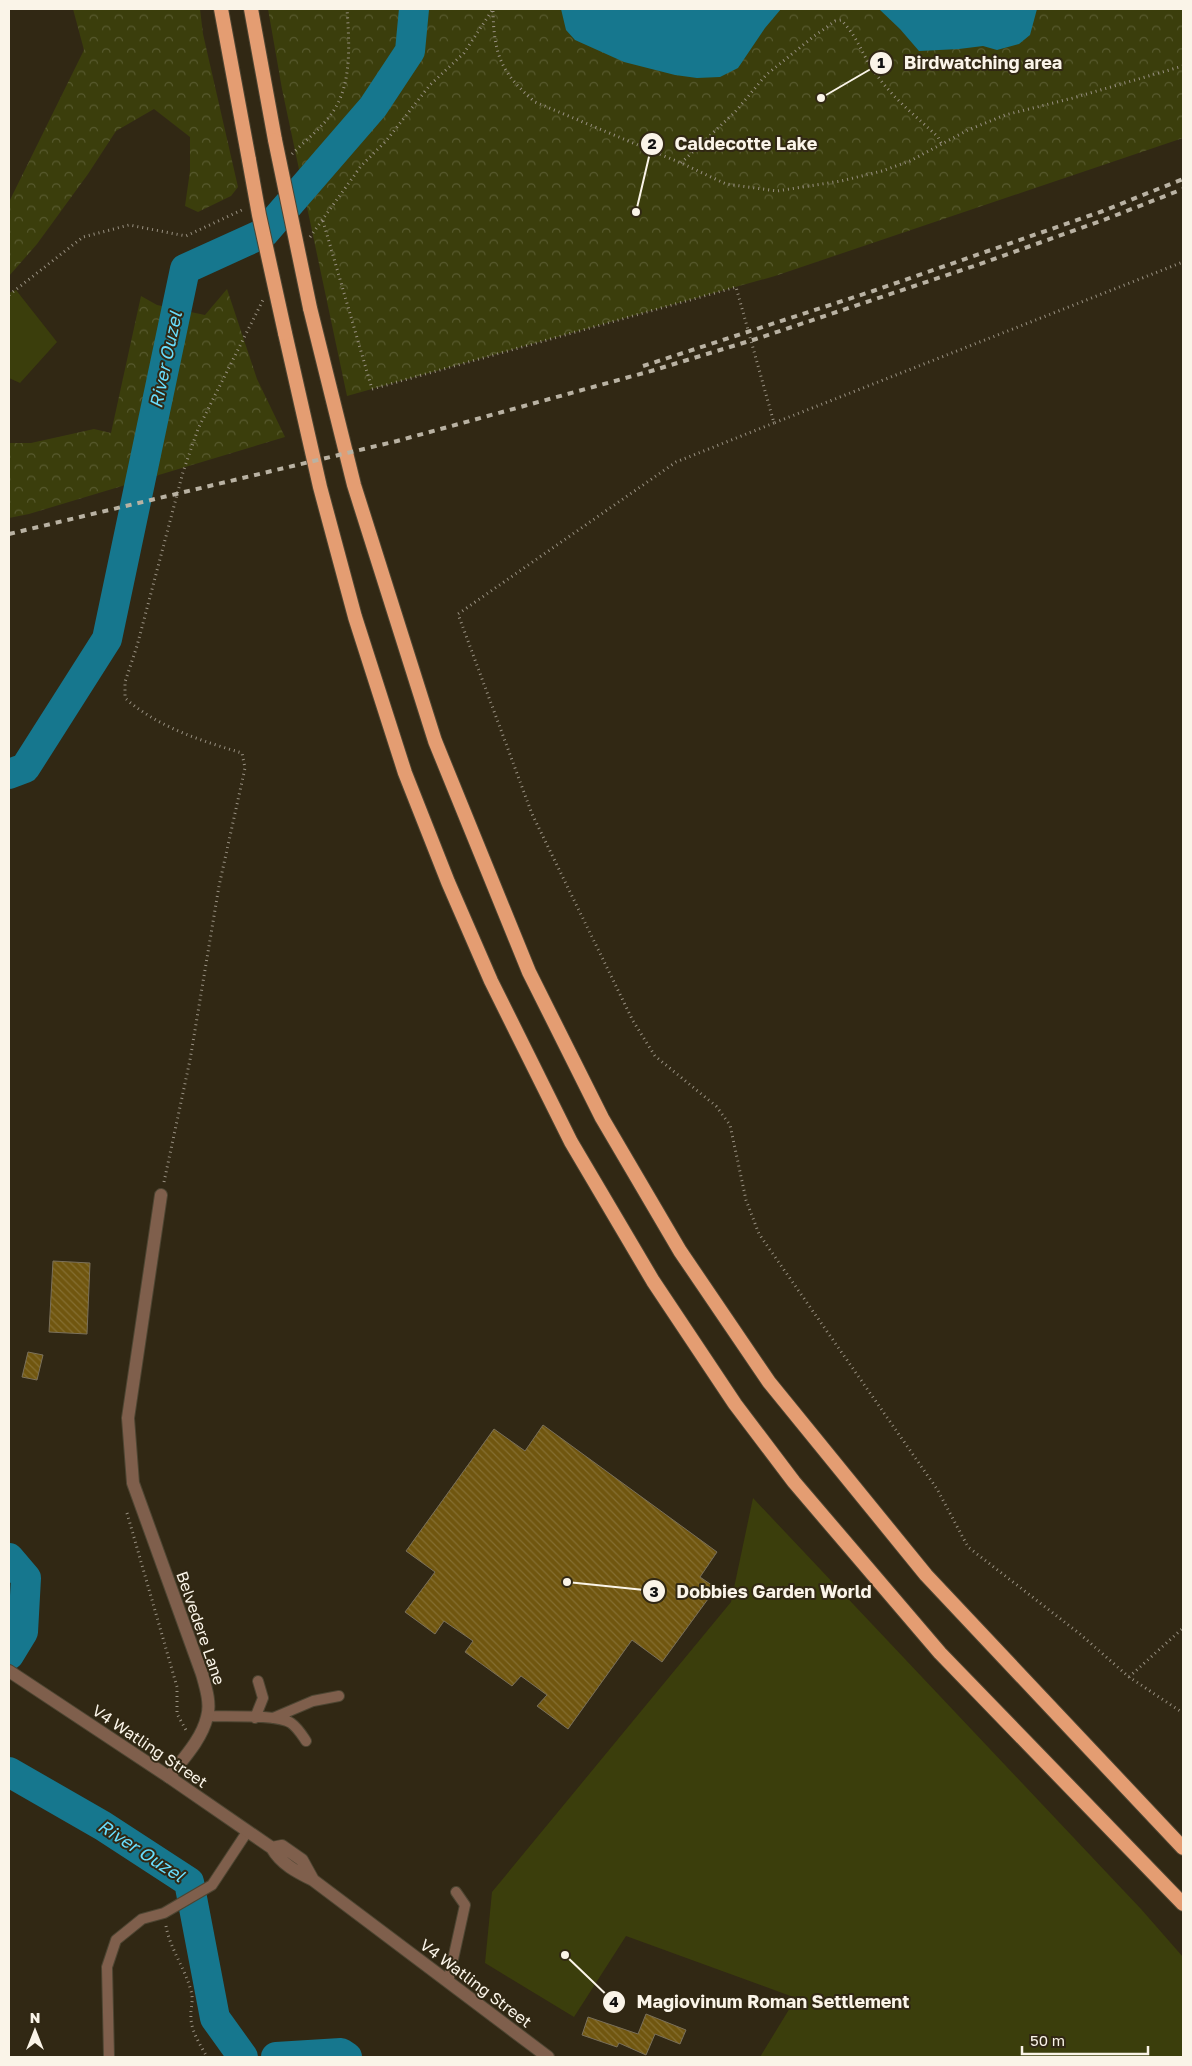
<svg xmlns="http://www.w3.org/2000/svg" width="1192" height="2066" font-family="'Golos Text',sans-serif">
<defs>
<pattern id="forest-crowns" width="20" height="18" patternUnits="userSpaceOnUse" patternTransform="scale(1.25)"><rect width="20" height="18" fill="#3b3e0c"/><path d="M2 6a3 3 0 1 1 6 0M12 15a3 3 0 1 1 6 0" fill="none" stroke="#585a2f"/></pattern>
<pattern id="building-back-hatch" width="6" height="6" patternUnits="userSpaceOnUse" patternTransform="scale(1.25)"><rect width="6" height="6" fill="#70560f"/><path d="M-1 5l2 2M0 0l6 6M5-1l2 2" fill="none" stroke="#856f32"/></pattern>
</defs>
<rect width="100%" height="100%" fill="#312814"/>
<path fill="#3b3e0c" d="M 16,290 L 57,342 L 20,383 L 9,378 L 9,293 Z
M 753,1498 L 1141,1909 L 1183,1957 L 1183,2057 L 760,2057 L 796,1998 L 626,1936 L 574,2017 L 485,1963 L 492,1892 L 731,1602 Z"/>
<path fill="url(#forest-crowns)" d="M 73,9 L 200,9 L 203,34 L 238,187 L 231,196 L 198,212 L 185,206 L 190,171 L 190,137 L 154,109 L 116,131 L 88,174 L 37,244 L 9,276 L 9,202 L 84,50 Z
M 268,9 L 1183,9 L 1183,138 L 775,276 L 347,396 L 282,89 Z
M 227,289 L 257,379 L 285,437 L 29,514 L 9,518 L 9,443 L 31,443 L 94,429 L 111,433 L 141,296 L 157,305 L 205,315 Z"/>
<path fill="#16778e" d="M 561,9 L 781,9 L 765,28 L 738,68 L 720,77 L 697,78 L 675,75 L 624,62 L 575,40 L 566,30 Z
M 879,9 L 1037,9 L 1030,35 L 1019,44 L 997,50 L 983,46 L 959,49 L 919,51 L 900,29 Z"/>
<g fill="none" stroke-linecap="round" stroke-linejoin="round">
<path stroke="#16778e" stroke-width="30" d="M 9,774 L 25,768 L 107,639 L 185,269 L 264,233 L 373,107 L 410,51 L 414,9
M 9,1558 L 26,1578 L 23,1632 L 9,1655
M 9,1772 L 103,1826 L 189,1882 L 215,2018 L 243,2057
M 276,2057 L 341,2053 L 347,2057"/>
</g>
<path fill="url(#building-back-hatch)" stroke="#7a705a" d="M 53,1261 L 90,1263 L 87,1334 L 49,1332 Z
M 28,1352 L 43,1355 L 37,1380 L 22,1377 Z
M 543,1425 L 717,1552 L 700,1577 L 716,1588 L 662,1662 L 632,1640 L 568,1729 L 537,1706 L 547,1695 L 521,1676 L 512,1686 L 465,1652 L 473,1641 L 444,1621 L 435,1634 L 405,1612 L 435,1572 L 406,1551 L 494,1429 L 525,1451 Z
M 646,2014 L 686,2030 L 680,2044 L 655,2034 L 646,2055 L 619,2043 L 617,2047 L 582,2035 L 588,2017 L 638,2034 Z"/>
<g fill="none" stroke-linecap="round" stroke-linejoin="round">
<defs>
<path id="service" d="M 208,1716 C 226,1717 277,1714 291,1723 C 298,1728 302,1735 306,1741
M 255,1718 L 263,1698 L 258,1681
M 273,1718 L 313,1701 L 339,1696
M 448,1982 L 465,1905 L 456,1892
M 109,2057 L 107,1967 L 116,1940 L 142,1919 L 164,1913 L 212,1885 L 247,1832"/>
<path id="minor" d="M 161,1195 L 128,1418 L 133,1483 L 202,1674 C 206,1688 211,1704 207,1717 C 202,1739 183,1759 169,1777"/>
<path id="tertiary" d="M 9,1671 L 169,1777 L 272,1848 C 281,1864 297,1872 313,1880 L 548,2057
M 272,1848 L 282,1846 L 302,1860 L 313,1880"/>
<path id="trunk" d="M 221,9 L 249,160
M 251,9 L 275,140
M 310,308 L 354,485 L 435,741 L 529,972 L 602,1118 L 680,1251 L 769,1382 L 926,1575 L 1183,1848
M 285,333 L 320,487 L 355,617 L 405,773 L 448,882 L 491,981 L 571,1142 L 653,1281 L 735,1404 L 794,1482 L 940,1653 L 1183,1904"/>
</defs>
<use href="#service" stroke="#4d4532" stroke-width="12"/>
<use href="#minor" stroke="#4d4532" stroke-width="14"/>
<use href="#tertiary" stroke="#4d4532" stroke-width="14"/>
<use href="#trunk" stroke="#4d4532" stroke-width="16"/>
<path stroke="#989081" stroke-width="3" stroke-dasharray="1 4" stroke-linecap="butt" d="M 493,11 C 494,55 501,73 535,102 L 681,163 L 726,184 L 777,191 L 841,181 L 882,171 L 910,161 L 968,130 L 1005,115 L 1073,98 L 1183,66
M 292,154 C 307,139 327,124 337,105 C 352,77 349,39 347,9
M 681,163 L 735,112 L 766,75 L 813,37 L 835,21 L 841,20 C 858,37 861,53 874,71 C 891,97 916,116 938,137 L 942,145
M 323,221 L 372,389 L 736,287 L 774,423 L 1183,262
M 310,237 L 361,166 L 386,141 L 430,85 L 464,53 L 493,9
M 9,295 L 83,237 L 129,225 L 186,236 L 244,209
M 774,423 L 676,462 L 458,614 L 532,814 L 633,1021 L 655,1056 L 716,1106 L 730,1125 L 746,1200 L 759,1234 L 937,1489 L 968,1547 L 1080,1634 L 1129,1677 L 1183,1713
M 164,1182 L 190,1060 L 219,886 L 245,768 L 242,753 C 202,741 157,727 125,698 L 125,682 L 137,646 L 183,472 L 198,429 L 263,300
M 127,1513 L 177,1687 L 177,1714 L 186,1730
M 1129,1677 L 1183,1628
M 166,1926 C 170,1949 185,1968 191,1991 C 194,2001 190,2008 191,2018 C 191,2031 201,2046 207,2057"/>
<use href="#service" stroke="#7f5f4c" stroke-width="10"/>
<use href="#minor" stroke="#7f5f4c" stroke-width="12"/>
<use href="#tertiary" stroke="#7f5f4c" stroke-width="12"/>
<use href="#trunk" stroke="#e49d72" stroke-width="14"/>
<path stroke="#b9b2a3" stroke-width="4" stroke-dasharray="6 6" stroke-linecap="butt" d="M 643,366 L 873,291 L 1103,211 L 1183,179
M 9,534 L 397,441 L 651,371 L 756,339 L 974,266 L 1101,221 L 1183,189"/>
<defs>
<path id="trunk-bridge" d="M 275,140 L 310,308
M 249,160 L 259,215 L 285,333"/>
</defs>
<use href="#trunk-bridge" stroke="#4d4532" stroke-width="16" stroke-linecap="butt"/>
<use href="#trunk-bridge" stroke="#e49d72" stroke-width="14"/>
</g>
<g text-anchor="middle" stroke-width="4" stroke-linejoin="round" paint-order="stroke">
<g font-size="16" fill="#faf4e8" stroke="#312814">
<text transform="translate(201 1628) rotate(71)" y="6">Belvedere Lane</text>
<text transform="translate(150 1746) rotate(34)" y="6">V4 Watling Street</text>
<text transform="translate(476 1983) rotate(37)" y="6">V4 Watling Street</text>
</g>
<g font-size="18" font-style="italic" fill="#69ddfd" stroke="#312814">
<text transform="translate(166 360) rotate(-78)" y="6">River Ouzel</text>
<text transform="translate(141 1851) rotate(33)" y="6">River Ouzel</text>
</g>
</g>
<path fill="none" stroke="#faf4e8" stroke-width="2" d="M821 98L881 63M636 212L652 144M567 1582L654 1591M565 1955L614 2002"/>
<g fill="#faf4e8" stroke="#312814" stroke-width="2">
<circle cx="821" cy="98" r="5"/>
<circle cx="636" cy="212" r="5"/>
<circle cx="567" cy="1582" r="5"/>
<circle cx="565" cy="1955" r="5"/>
<circle cx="881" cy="63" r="12"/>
<circle cx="652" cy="144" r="12"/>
<circle cx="654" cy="1591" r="12"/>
<circle cx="614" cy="2002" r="12"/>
</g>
<g font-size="15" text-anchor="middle" font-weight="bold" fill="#111">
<text x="881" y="68">1</text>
<text x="652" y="149">2</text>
<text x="654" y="1597">3</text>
<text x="614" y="2007">4</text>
</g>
<g font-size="18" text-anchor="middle" font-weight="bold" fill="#faf4e8" stroke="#312814" stroke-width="4" stroke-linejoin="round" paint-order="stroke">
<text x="983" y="69">Birdwatching area</text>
<text x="746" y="150">Caldecotte Lake</text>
<text x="774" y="1598">Dobbies Garden World</text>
<text x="773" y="2008">Magiovinum Roman Settlement</text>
</g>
<rect width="1192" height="2066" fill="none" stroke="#faf4e8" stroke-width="20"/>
<g transform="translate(35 2031)" stroke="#312814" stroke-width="4" paint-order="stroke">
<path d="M0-4L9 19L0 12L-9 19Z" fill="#faf4e8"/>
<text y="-8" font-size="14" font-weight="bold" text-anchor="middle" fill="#faf4e8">N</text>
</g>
<path d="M1022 2046v8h126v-8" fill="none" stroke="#faf4e8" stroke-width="2.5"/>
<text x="1030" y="2046" font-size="15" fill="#faf4e8" stroke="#312814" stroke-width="4" paint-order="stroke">50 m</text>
</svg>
